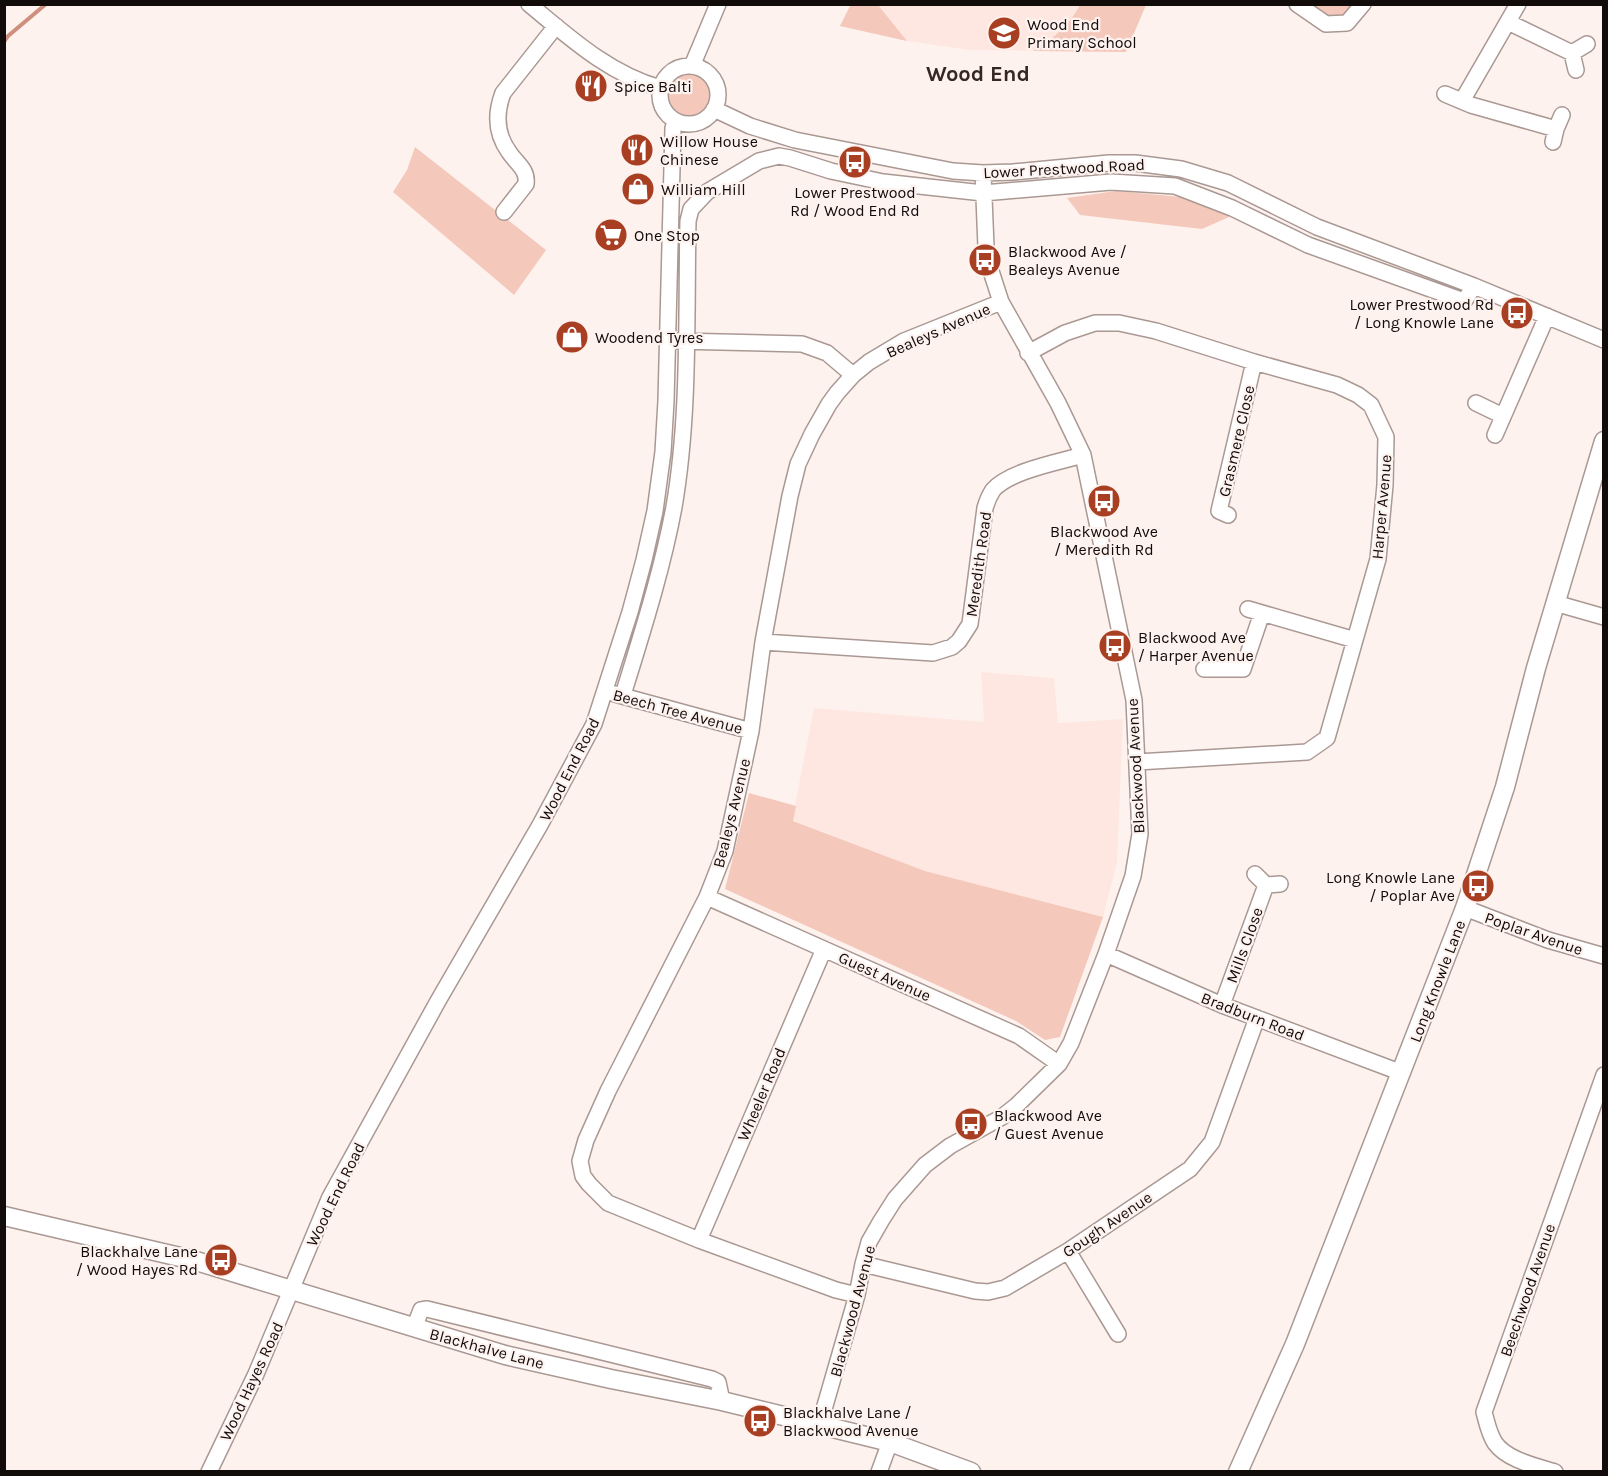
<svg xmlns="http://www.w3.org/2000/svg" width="1608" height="1476" font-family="Karla,sans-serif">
<rect width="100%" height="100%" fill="#fef2ef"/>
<path fill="#fee7e1" d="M 851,5 L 1146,5 L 1126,52 L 970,50 L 907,41 L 840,26 Z
M 981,672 L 1054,678 L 1058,723 L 1123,719 L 1117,862 L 1103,917 L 925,871 L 792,820 L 814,708 L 984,722 Z"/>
<path fill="#f4c8bb" d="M 851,4 L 878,5 L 907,41 L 840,26 Z
M 1080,5 L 1080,4 L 1146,5 L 1126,52 L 1033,51 C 1054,38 1068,27 1080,5 Z
M 1309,5 L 1354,5 L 1345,15 L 1327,17 Z
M666 95a22 22 0 1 1 44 0a22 22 0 1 1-44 0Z
M 415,147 L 546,250 L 514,295 L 393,192 L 407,170 Z
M 1116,191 L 1182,197 L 1226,212 L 1229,217 L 1202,229 L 1080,215 L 1067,198 Z
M 749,793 L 796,806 L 793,821 L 925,871 L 1103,917 L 1060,1037 L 1045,1040 L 1016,1021 L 725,889 Z"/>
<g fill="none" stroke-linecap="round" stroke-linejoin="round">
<path stroke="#ce8f7e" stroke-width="4" d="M 4,42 L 8,36 L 46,4"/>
<defs>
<path id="minor" d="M 529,4 C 569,37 609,74 660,88
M 1297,4 L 1326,24 L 1347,23 L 1363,4
M 1508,22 L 1572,53
M660 95a29 29 0 1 1 58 0a29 29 0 1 1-58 0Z
M 692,66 L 718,4
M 1576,70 L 1572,53 L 1587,44
M 1445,94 L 1471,105 L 1556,129
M 1462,101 L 1518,4
M 714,109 L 750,126 L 795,140 L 953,171 L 983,173 L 1013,172 L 1109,163 L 1135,163 L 1181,169 L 1228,183 L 1317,227 L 1474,286 L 1604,340
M 1553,142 L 1556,129 L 1562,115
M 504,212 L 526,184 C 528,169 516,163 509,152 C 496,134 495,114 503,93 L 556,26
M 677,341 L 802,344 L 827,353 L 853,375
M 1028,353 L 1065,333 L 1095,323 L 1119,323 L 1156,331 L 1254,362 L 1337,385 L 1358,395 L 1371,405 L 1386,437 L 1385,485 L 1378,559 L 1327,738 L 1307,752 L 1137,762
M 1476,403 L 1503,416
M 1495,435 L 1547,316
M 1228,515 L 1219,511 L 1254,362
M 1555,603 L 1604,617
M 1248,609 L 1355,640
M 763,642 L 933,653 L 952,647 L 959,641 L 970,624 L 985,508 C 987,501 989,496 993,490 C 1009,471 1059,462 1083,455
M 1204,669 L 1243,669 L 1262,613
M 615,694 L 751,731
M 623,695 C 642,633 662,571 674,507 C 690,413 686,315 688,221 L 691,209 L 707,192 L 759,161 L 779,156 L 790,158 L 831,171 L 883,182 L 983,193 L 1111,182 L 1175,186 L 1232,208 L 1308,245 L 1461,300 L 1465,300 L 1474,286
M 1255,874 L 1266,885 L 1280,884
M 707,897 L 1019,1036 L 1059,1064
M 1465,908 L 1548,940 L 1604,956
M 1106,954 L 1222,1005 L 1402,1073
M 1222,1005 L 1266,885
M 699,1240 L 824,949
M 1068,1251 L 1118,1334
M 863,1264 L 975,1291 L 988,1292 L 1005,1288 L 1068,1251 L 1190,1169 L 1212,1142 L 1257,1018
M 857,1295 L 836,1290 L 699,1240 L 608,1203 L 589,1184 L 583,1176 L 580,1161 L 586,1140 L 608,1091 L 707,897 L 725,851 L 751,731 L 763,642 L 790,496 L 798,464 L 812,434 L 829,404 L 837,393 L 853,375 L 869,362 L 904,341 L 1001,302
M 414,1328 L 421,1310 L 427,1309 L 712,1379 L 718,1382 L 722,1401
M 820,1423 L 857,1295 L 863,1264 L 869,1242 L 881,1221 L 895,1199 L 925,1165 L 950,1146 L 1002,1117 L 1016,1106 L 1059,1064 L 1071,1043 L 1106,954 L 1133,876 L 1140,834 L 1134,700 L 1083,455 L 1058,403 L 1001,302 L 990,268 L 986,247 L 983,173
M 209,1472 L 256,1374 L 330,1197 L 438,1001 L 540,825 L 594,724 L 630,612 L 644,560 L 655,511 L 663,452 L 666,401 L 673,128 L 675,122
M 879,1472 L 890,1442
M 1555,1472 C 1536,1466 1507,1460 1495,1443 C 1489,1434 1487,1423 1484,1412 L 1604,1075"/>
<path id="major" d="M 4,1216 L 193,1260 L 505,1355 L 611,1379 L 722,1401 L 890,1442 L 971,1472
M 1238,1472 L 1295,1344 L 1465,908 L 1505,787 L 1536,668 L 1604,441"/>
</defs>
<use href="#minor" stroke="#aa9893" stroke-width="18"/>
<use href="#major" stroke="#aa9893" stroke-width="21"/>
<use href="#minor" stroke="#fff" stroke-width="15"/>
<use href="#major" stroke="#fff" stroke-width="18"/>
</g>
<defs>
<symbol id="school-disc" viewBox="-11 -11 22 22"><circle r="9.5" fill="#a83f23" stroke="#fef2ef"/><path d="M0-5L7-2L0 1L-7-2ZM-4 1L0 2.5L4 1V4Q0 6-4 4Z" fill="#fff"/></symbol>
<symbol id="restaurant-disc" viewBox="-11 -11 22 22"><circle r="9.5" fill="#a83f23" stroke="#fef2ef"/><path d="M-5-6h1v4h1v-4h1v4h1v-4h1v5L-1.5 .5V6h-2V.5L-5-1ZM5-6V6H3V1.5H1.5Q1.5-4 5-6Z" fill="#fff"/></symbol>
<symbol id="bus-disc" viewBox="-11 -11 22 22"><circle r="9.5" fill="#a83f23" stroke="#fef2ef"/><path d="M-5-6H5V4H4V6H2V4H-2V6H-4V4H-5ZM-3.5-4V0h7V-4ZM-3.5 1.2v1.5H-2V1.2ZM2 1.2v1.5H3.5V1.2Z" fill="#fff"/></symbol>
<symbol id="shop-disc" viewBox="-11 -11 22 22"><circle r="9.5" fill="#a83f23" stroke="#fef2ef"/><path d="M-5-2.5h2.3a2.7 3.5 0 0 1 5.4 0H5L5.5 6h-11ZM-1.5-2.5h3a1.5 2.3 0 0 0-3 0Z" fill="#fff"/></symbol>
<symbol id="supermarket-disc" viewBox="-11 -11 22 22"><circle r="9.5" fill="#a83f23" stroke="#fef2ef"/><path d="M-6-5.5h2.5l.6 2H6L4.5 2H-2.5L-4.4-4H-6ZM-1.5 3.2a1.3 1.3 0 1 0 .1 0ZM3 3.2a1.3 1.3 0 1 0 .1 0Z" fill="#fff"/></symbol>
</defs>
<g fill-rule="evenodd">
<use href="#school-disc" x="985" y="14" width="38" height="38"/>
<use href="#restaurant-disc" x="572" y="67" width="38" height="38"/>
<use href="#restaurant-disc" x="618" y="131" width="38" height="38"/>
<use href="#bus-disc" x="836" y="143" width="38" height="38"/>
<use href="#shop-disc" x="619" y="170" width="38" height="38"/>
<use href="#supermarket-disc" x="592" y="216" width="38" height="38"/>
<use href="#bus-disc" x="966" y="241" width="38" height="38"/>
<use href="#bus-disc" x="1498" y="294" width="38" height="38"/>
<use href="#shop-disc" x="553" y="318" width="38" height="38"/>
<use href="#bus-disc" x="1085" y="482" width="38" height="38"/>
<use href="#bus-disc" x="1096" y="627" width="38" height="38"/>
<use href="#bus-disc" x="1459" y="867" width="38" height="38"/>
<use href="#bus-disc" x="952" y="1105" width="38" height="38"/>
<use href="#bus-disc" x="202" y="1241" width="38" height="38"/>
<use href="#bus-disc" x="741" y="1402" width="38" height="38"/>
</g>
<g text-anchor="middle" stroke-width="4.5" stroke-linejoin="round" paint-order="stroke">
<g font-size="16" fill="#110b09" stroke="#fef2ef" text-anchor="start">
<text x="1027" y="30">Wood End<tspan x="1027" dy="18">Primary School</tspan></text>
<text x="614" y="92">Spice Balti</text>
<text x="660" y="147">Willow House<tspan x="660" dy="18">Chinese</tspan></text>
<text x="661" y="195">William Hill</text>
<text x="855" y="198" text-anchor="middle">Lower Prestwood<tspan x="855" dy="18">Rd / Wood End Rd</tspan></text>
<text x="634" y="241">One Stop</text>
<text x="1008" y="257">Blackwood Ave /<tspan x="1008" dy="18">Bealeys Avenue</tspan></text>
<text x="1494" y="310" text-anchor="end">Lower Prestwood Rd<tspan x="1494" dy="18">/ Long Knowle Lane</tspan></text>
<text x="595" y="343">Woodend Tyres</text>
<text x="1104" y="537" text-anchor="middle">Blackwood Ave<tspan x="1104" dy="18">/ Meredith Rd</tspan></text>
<text x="1138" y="643">Blackwood Ave<tspan x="1138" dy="18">/ Harper Avenue</tspan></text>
<text x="1455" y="883" text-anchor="end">Long Knowle Lane<tspan x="1455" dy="18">/ Poplar Ave</tspan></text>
<text x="994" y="1121">Blackwood Ave<tspan x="994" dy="18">/ Guest Avenue</tspan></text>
<text x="198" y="1257" text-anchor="end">Blackhalve Lane<tspan x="198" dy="18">/ Wood Hayes Rd</tspan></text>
<text x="783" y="1418">Blackhalve Lane /<tspan x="783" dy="18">Blackwood Avenue</tspan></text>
</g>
<g font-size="16" fill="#110b09" stroke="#fef2ef">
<text transform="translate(1064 168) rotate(-3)" y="6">Lower Prestwood Road</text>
<text transform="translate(938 330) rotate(-24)" y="6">Bealeys Avenue</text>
<text transform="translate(1236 441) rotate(-77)" y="6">Grasmere Close</text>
<text transform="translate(1381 507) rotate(-85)" y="6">Harper Avenue</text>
<text transform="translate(978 564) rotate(-82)" y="6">Meredith Road</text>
<text transform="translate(678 711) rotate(15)" y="6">Beech Tree Avenue</text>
<text transform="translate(1135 766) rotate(-93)" y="6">Blackwood Avenue</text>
<text transform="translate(569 769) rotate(-63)" y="6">Wood End Road</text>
<text transform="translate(731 813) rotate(-76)" y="6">Bealeys Avenue</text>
<text transform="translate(1534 933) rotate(19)" y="6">Poplar Avenue</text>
<text transform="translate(1244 945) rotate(-70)" y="6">Mills Close</text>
<text transform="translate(885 976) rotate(24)" y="6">Guest Avenue</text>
<text transform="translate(1437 981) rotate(-69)" y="6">Long Knowle Lane</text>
<text transform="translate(1253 1016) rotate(21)" y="6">Bradburn Road</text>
<text transform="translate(761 1094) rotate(-67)" y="6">Wheeler Road</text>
<text transform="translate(335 1194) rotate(-64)" y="6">Wood End Road</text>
<text transform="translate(1107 1224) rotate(-34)" y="6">Gough Avenue</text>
<text transform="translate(1527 1290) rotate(-71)" y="6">Beechwood Avenue</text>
<text transform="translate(852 1311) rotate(-75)" y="6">Blackwood Avenue</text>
<text transform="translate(487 1348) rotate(15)" y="6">Blackhalve Lane</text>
<text transform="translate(251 1381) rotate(-65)" y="6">Wood Hayes Road</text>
</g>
<g font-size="22" font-weight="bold" fill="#352723" stroke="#fef2ef">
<text x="978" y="81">Wood End</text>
</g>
</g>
<rect width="1608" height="1476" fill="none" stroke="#110b09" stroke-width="12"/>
</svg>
